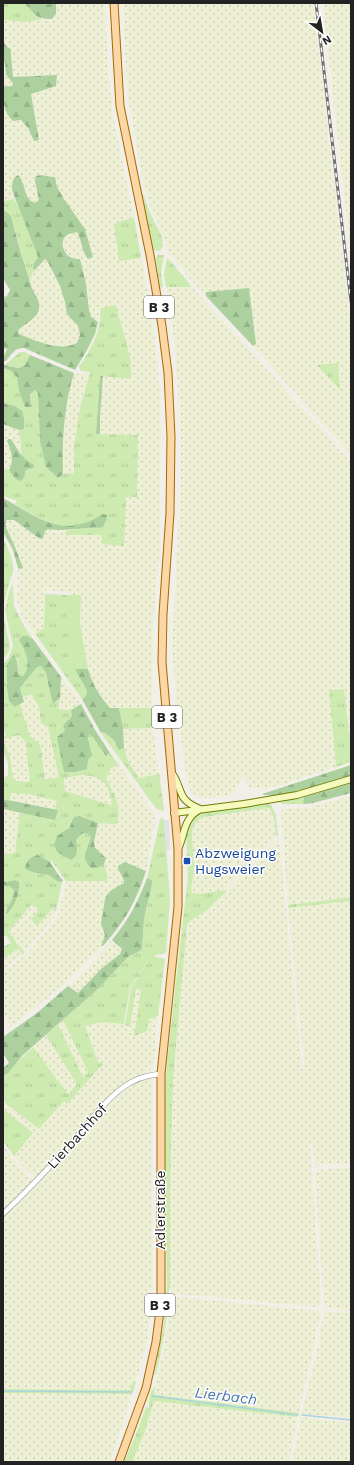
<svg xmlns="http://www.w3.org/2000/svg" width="354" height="1465" font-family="'Work Sans',sans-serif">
<defs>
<pattern id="farmland-dots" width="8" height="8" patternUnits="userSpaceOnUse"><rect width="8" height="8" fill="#eef0d5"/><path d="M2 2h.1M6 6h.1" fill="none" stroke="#ccceb7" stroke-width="1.8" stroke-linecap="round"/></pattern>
<pattern id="grass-tufts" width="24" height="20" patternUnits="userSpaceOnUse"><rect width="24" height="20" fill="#cdebb0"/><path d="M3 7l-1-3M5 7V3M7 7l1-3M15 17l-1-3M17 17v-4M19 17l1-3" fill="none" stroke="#b0c997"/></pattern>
<pattern id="forest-firs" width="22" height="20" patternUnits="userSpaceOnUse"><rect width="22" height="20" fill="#add19e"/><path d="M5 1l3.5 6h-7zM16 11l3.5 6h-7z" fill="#95b388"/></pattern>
</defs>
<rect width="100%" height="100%" fill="#f2efe9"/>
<path fill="url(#farmland-dots)" d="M 56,3 L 105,3 L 108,71 L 113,116 L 134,217 L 114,224 L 119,261 L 141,258 L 151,310 L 158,369 L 161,434 L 159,557 L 153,623 L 152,708 L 110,708 L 101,697 L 94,685 L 88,669 L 80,622 L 81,595 L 69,595 L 69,592 L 45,590 L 44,628 L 35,634 L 23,618 L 19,609 L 17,600 L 18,568 L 21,569 L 21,561 L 5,525 L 7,520 L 14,520 L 37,537 L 48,529 L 65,531 L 66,535 L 102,535 L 126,497 L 137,497 L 138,435 L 100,434 L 100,417 L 103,376 L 131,379 L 116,305 L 99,309 L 98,322 L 91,317 L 89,310 L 85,280 L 82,271 L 64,252 L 63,244 L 64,237 L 68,234 L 77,232 L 81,239 L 85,256 L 85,229 L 64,199 L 57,187 L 54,177 L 45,177 L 40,175 L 35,181 L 39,200 L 35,203 L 31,202 L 27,196 L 22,178 L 12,183 L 12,190 L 14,199 L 3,201 L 3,104 L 13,121 L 21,120 L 28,128 L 34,141 L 39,140 L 31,93 L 43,89 L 56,75 L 13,77 L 11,56 L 11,49 L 6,46 L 3,41 L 3,20 L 25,22 L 29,20 L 52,19 L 56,14 Z
M 123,3 L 313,3 L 351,330 L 351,455 L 253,346 L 256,344 L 206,292 L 206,296 L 195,285 L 168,251 L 161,229 L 150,205 L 144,184 L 129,104 L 126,72 Z
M 323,3 L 351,3 L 351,251 L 348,228 Z
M 3,62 L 5,62 L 6,75 L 13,83 L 12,86 L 6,87 L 3,87 Z
M 45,259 L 48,262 L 60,286 L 65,302 L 67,314 L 78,326 L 80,335 L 79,340 L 77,343 L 71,346 L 47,345 L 20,334 L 18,330 L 24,325 L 38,301 L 33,292 L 29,279 Z
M 166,287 L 192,287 L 351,462 L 351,749 L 344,689 L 330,690 L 336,767 L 281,785 L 260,789 L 250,787 L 247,784 L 245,777 L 240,778 L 239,786 L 233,794 L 227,796 L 209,798 L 197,797 L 191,792 L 188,786 L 178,718 L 172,647 L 181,481 L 181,435 L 175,344 Z
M 74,373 L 88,375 L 80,408 L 74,446 L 74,473 L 63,474 L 63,453 L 66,404 Z
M 3,424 L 19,430 L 22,456 L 11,439 L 9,446 L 12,453 L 13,457 L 9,470 L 3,468 Z
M 61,677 L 75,695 L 81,704 L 71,710 L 62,710 L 58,708 Z
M 31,694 L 39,707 L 41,723 L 48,727 L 59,778 L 45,780 L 40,744 L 30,736 L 20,704 L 24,702 L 23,697 Z
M 153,728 L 159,774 L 139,778 L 129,763 L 124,748 L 123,729 Z
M 19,734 L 26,743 L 30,782 L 17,781 L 13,778 L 10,756 L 3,740 L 3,739 Z
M 119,765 L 154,813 L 155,820 L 146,871 L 125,862 L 120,874 L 124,879 L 124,883 L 110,891 L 106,896 L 105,899 L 101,924 L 105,935 L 101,945 L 103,946 L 67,982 L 11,1027 L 3,1014 L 3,972 L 28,953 L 57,918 L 64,893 L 66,881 L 106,881 L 108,877 L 104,864 L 105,858 L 95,848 L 94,842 L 98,823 L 116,824 L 112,787 L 106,779 L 111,768 Z
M 81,775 L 99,778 L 105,782 L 110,793 L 111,801 L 111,805 L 65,791 L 64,778 Z
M 10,793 L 28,794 L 57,801 L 55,809 L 10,800 Z
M 351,796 L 351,897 L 288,905 L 281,811 L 284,809 L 312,807 Z
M 264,808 L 269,808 L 271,811 L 276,832 L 276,837 L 274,840 L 225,890 L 200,894 L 192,893 L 191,889 L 194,871 L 192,831 L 194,825 L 197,821 L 204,817 Z
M 3,809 L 20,812 L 15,853 L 3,854 Z
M 279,838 L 302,1069 L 305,1069 L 288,908 L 351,901 L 351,1163 L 315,1166 L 313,1145 L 310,1145 L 321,1303 L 320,1305 L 318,1307 L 178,1294 L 173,1296 L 170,1288 L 170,1196 L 173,1078 L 187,925 L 190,921 L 207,910 L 222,896 Z
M 32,904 L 39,910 L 52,909 L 56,911 L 55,916 L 25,952 L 18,945 L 9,931 Z
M 112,940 L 122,949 L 120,954 L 102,968 L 78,993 L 68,986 L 77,979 Z
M 18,949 L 23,954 L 3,969 L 3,959 Z
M 136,989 L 141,990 L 134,1035 L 149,1019 L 158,1016 L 154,1064 L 152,1068 L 145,1073 L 117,1090 L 36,1179 L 21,1165 L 14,1156 L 33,1133 L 3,1109 L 3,1101 L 39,1128 L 64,1101 L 67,1104 L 102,1065 L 98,1062 L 85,1026 L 102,1022 L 117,1022 L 130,1026 Z
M 63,1020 L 88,1072 L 83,1077 L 58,1025 Z
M 46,1035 L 77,1084 L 67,1094 L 33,1047 Z
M 152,1079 L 151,1174 L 153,1286 L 148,1336 L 136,1381 L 133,1381 L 130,1390 L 3,1389 L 3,1216 L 40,1181 L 121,1091 L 139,1081 Z
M 3,1146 L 25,1173 L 35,1181 L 3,1211 Z
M 351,1167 L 351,1310 L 326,1308 L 324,1306 L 315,1174 L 318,1170 Z
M 180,1297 L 319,1311 L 319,1321 L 299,1413 L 156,1395 L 154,1389 L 158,1377 L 173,1301 L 175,1299 Z
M 324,1311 L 351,1313 L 351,1418 L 302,1414 L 318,1347 Z
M 3,1393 L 128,1394 L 133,1393 L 110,1462 L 3,1462 Z
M 155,1401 L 297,1417 L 289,1462 L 132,1462 L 144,1435 L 152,1407 Z
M 301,1417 L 351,1423 L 351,1462 L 292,1462 Z"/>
<path fill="url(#grass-tufts)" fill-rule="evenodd" d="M 4,3 L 25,3 L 35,16 L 42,19 L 25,22 L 3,20 Z
M 141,195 L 144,195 L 147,206 L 162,237 L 163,246 L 160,251 L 153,250 Z
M 14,199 L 20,209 L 38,257 L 33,265 L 33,269 L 35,270 L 29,279 L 11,216 L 3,209 L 3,201 Z
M 134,217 L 141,258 L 119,261 L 114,224 Z
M 158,255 L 164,255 L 161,273 L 163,287 L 160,288 L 156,261 L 156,257 Z
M 167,258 L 168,258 L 192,287 L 166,287 L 164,274 Z
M 116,305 C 121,329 133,354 131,379 L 100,376 L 96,434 L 138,435 L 137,497 L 126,497 L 124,546 L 102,544 L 102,535 L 66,535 L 65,531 L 89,527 L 101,528 L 103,514 C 67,537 48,524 15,504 L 17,501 L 3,496 L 3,468 L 9,470 L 13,476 L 25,473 L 26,470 L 33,468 L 22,456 L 19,430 L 24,428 L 15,406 L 3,403 L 3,368 L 11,371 L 17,377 L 19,391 L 25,407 L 31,406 L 30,394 L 35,389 L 38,393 L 40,442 L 46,467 L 58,478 L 63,474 L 74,473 L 74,446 L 80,408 L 90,372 L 81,371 L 79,367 C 91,349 102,331 100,308 Z
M 20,352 L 25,352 L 30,355 L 25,365 L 19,368 L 5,365 Z
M 338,363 L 340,390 L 317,365 Z
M 3,539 C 8,547 18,569 11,577 L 3,607 Z
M 13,583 L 14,606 L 24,626 L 33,639 L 27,636 L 20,640 L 27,656 L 27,672 L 23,676 L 19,676 C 17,671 19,665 17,659 L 7,664 L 7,688 L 15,707 L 20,704 L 30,736 L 40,744 L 45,779 L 59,778 L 48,727 L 41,723 L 39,707 L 31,694 L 23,697 L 20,688 L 36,668 L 41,666 L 46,673 L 52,701 L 55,702 L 60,698 L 58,708 L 60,710 L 71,710 L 72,716 L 63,725 L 87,769 L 90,747 L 88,738 L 89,735 L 92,736 L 106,756 L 110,753 L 119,765 L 111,768 L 106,779 C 113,789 124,812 116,824 L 98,823 L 79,816 L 71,822 C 69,830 64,832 57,836 L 77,853 L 76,840 L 81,834 L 85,833 L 91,836 L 89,842 L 85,850 L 98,868 L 104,864 L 108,877 L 106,881 L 66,881 L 52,861 L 50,862 L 38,855 L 29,871 L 47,874 L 59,882 L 62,882 L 56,911 L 52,909 L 37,926 L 31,919 L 39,910 L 32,904 L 9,931 L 18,945 L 25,952 L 23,954 L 18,949 L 3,959 L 3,947 L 11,943 L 6,935 L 3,937 L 3,885 L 9,886 L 14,890 L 13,897 L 5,913 L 6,914 L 10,911 L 19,889 L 15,880 L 6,882 L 3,880 L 3,854 L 15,853 L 20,812 L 55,819 L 58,810 L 55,809 L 57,801 L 28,794 L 10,793 L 10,800 L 3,799 L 3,779 L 8,775 L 8,763 L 3,751 L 3,740 L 10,756 L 13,778 L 17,781 L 30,782 L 26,743 L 19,735 L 3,739 L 3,737 L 6,735 L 3,730 L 3,703 L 5,702 L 3,699 L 3,664 L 9,657 L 13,646 L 5,610 L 9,592 ZM 81,775 C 95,776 105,778 109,792 C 111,797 112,801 111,805 L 65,791 L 64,778 Z
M 45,594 L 67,595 C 66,628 69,662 87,691 L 86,696 L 82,699 L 35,634 L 44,628 Z
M 3,614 L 10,647 L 9,651 L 3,660 Z
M 344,689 L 351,749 L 351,762 L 336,767 L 329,690 Z
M 119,708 L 152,708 L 153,728 L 123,729 Z
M 104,732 L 115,741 L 117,746 L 119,749 L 124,748 L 129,763 L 139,778 L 159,774 L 164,809 L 163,811 L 157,809 L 152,803 L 101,733 Z
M 304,797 L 303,802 L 305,804 L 282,804 L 280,802 Z
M 267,803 L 271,805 L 276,815 L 278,835 L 276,837 C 276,828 274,815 269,808 L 204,817 L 197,821 L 194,825 L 192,831 L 194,871 L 191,889 L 192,893 L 200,894 L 225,890 L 227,891 L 207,910 L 190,921 L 187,925 L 173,1078 L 170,1196 L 170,1288 L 169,1289 C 168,1318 162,1347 156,1375 L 154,1375 L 164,1323 L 167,1284 L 164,1142 L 165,1097 L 167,1062 L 188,876 L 186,832 L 191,822 L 197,815 L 203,812 Z
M 162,817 L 164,820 L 170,899 L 166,953 L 155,955 L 155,957 L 162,958 L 165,959 L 158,1016 L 149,1019 L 147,1031 L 134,1036 L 141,990 L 136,989 L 130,1026 L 125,1025 L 131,987 L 150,959 L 130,987 L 124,1024 L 102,1022 L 85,1026 L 98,1062 L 103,1064 L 67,1104 L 64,1101 L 39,1129 L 3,1101 L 3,1076 L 33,1047 L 68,1094 L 77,1084 L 46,1035 L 58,1025 L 83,1077 L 88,1072 L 63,1020 L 99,988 L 129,956 L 138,952 L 142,949 C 143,937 143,925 145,914 C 148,902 152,892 152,880 L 147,878 L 160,820 Z
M 351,897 L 351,901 L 288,908 L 288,905 Z
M 3,1109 L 33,1133 L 14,1156 L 3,1141 Z
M 133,1381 L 136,1381 L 133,1393 L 128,1394 L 3,1393 L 3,1389 L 130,1390 Z
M 155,1386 L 154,1392 L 156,1395 L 299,1413 L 297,1417 L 155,1401 L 152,1407 L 144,1434 L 132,1462 L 124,1462 L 135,1437 L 146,1407 L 149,1408 C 150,1397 148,1395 155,1386 Z"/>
<path fill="url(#forest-firs)" d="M 25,3 L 56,3 L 56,14 L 52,19 C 35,19 35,15 25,3 Z
M 3,41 L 6,46 L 11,49 L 11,56 L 13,77 L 57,75 L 56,86 L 31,94 L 39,140 L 34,141 L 28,128 L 21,120 L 13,121 C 3,112 3,100 3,87 L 12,86 L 13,83 L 6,75 L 5,62 L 3,62 Z
M 18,175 C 27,183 22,199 35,203 L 39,200 L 35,181 L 36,176 C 42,174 48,177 55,177 L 57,187 L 64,199 L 85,229 L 93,257 L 88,259 C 82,253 82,240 77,232 C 74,233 70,233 67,235 C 59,240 63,253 70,257 C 73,259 77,259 80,259 L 86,284 L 89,310 L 91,317 L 98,322 L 95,334 L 87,350 L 75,370 L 24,348 C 14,348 12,354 6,361 L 3,361 L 3,358 L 7,349 L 3,348 L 3,297 L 7,296 L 10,290 L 3,278 L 3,209 L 11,216 C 17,240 24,264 32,288 C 34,294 41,301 39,308 C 38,318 25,324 18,330 L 19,334 C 37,341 59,352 77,343 L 80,335 L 78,326 L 67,314 L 65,302 L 60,286 L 48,262 L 45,259 L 35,270 L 33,269 L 33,265 L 38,257 L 12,190 C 12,184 12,178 18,175 Z
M 249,288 L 256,344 L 253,346 L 206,296 L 206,292 Z
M 30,355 L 74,373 C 64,405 62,440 63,474 L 58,478 L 46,467 L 40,442 L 38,393 L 35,390 L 30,394 L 31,407 L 25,407 L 19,391 L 17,377 L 11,371 L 3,368 L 3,365 L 19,368 L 25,365 Z
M 100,376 L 103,376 L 100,417 L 100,434 L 96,434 Z
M 3,403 L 15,406 L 22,411 L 24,419 L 24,429 L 19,430 L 3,424 Z
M 8,439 L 11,439 C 18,450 22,459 34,465 L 33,468 L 26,470 C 25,472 25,474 24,477 C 20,487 12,474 9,470 C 14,459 12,453 7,441 Z
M 3,498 C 40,518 61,540 103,514 L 107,515 L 106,521 L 101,528 C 82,527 68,532 48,529 L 45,531 L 43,538 L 40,539 L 14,520 L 7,520 L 5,525 L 15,547 L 23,568 L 21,569 L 18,568 L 13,550 L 3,532 Z
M 22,636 L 27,636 L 33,639 L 61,677 L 60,698 L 54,703 L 52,701 L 46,673 L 41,666 L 36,668 L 20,688 L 24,702 L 15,707 L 9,701 L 7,688 L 7,664 L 13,655 C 20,662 16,668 19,676 L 23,676 C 32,666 26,651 19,640 Z
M 75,669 L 88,669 C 93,685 99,695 110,708 L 119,708 L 123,729 L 124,748 L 119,750 L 117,746 L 115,741 L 104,732 L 101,733 L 82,699 L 86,696 L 87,691 Z
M 81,704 L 95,730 L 110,753 L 106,756 L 92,736 L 89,735 L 88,738 L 92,755 L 88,760 L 87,769 L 75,772 L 64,772 L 57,737 L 65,731 L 63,725 L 72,716 L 71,710 Z
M 351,765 L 351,775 C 335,780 274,801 262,794 Z
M 351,783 L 351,793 L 313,803 L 305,804 L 303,803 L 304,797 Z
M 3,799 L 58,810 L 55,820 L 3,809 Z
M 79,816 L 98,823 L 94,842 L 95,848 L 106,858 L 104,864 L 98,868 L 91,868 C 79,856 88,849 91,836 L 85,833 L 81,834 L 76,840 C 77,849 79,855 71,860 L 57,852 L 54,845 L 57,836 L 69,828 L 74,817 Z
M 38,855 L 50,862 L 59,876 L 63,880 L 62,882 C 56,883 54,877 48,875 C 40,872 31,874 25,868 C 27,860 30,857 38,855 Z
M 125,862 L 146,871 C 136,902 125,921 103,946 L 101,946 L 105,935 L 101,924 L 105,899 C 107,891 117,887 124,883 C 124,876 118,873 118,866 Z
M 147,878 L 152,880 C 152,892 147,902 145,914 C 143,925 143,937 142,949 L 138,952 L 129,956 L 99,988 L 23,1055 L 8,1073 L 3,1076 L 3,1068 L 9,1063 L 3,1053 L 3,1037 L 37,1013 L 68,986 L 78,993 L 102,968 L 120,954 L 122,949 L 112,940 C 130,918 137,904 147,878 Z
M 3,880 L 6,882 L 15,880 L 19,882 C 20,893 15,906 7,914 L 5,913 L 13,897 L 14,890 L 9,886 L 3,885 Z"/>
<path fill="#cdebb0" d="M 67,595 L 81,595 L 80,622 L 88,669 L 75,669 L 68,637 L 66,617 Z"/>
<path fill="#e2e2e2" d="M 164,820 L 169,820 L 170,850 L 169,850 L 166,851 Z"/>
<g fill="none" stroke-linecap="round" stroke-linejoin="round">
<path stroke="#aad3df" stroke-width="1.5" d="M 3,1391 L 132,1392
M 152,1396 L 298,1415
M 302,1415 L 351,1420"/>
<defs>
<path id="street" d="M 3,1214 C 28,1190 51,1166 73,1141 C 88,1123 103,1103 121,1089 C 132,1080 147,1075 161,1074"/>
<path id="secondary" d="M 172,773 C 184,791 176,799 200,809
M 174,813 L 244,804 L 297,795 L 351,779
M 178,849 C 185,835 183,819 199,810"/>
<path id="primary" d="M 114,3 L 120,106 L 150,255 L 162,326 L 168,373 L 171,437 L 170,513 L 163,614 L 162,662 L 178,849 L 178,907 L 161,1074 L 161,1303 L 156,1342 L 146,1388 L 119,1462"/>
</defs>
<use href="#street" stroke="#a9a9a9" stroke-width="6"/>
<use href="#secondary" stroke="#707d05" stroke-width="8"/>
<use href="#primary" stroke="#a06b00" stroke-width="9"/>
<use href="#street" stroke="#fff" stroke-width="4.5"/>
<use href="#secondary" stroke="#f7fabf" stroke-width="6"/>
<use href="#primary" stroke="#fcd6a4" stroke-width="7"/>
<defs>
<path id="rail" d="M 316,3 L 351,302"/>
</defs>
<use href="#rail" stroke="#707070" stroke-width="3"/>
<use href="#rail" stroke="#fff" stroke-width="1.5" stroke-dasharray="4.5" stroke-linecap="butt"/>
</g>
<rect fill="#1a4fb4" stroke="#fff" stroke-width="1.5" x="183" y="857" width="8" height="8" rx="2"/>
<g text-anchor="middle" stroke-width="3" stroke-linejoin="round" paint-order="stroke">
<g fill="#fff" stroke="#646464" stroke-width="1">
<rect x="144" y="296" width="30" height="22" rx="3"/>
<rect x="152" y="706" width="30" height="22" rx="3"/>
<rect x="145" y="1294" width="30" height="22" rx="3"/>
</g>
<g font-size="13" font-weight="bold" fill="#222">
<text x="159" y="312">B 3</text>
<text x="167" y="722">B 3</text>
<text x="160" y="1310">B 3</text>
</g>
<g font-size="14" fill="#164399" stroke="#fff" text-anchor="start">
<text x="195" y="858">Abzweigung<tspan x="195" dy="16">Hugsweier</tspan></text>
</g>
<g font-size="14" fill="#222" stroke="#fff">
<text transform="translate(77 1136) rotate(-48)" y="5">Lierbachhof</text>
<text transform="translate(160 1210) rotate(-90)" y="5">Adlerstraße</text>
</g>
<g font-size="15" font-style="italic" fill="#4a7aab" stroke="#fff">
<text transform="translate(226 1396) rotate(7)" y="5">Lierbach</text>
</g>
</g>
<rect width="354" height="1465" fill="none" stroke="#222222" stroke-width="8"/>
<g transform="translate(322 32) rotate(149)" stroke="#ffffff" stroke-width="3" paint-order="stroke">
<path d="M0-3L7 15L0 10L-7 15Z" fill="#222222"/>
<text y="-6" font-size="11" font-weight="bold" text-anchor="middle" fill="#222222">N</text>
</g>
</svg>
